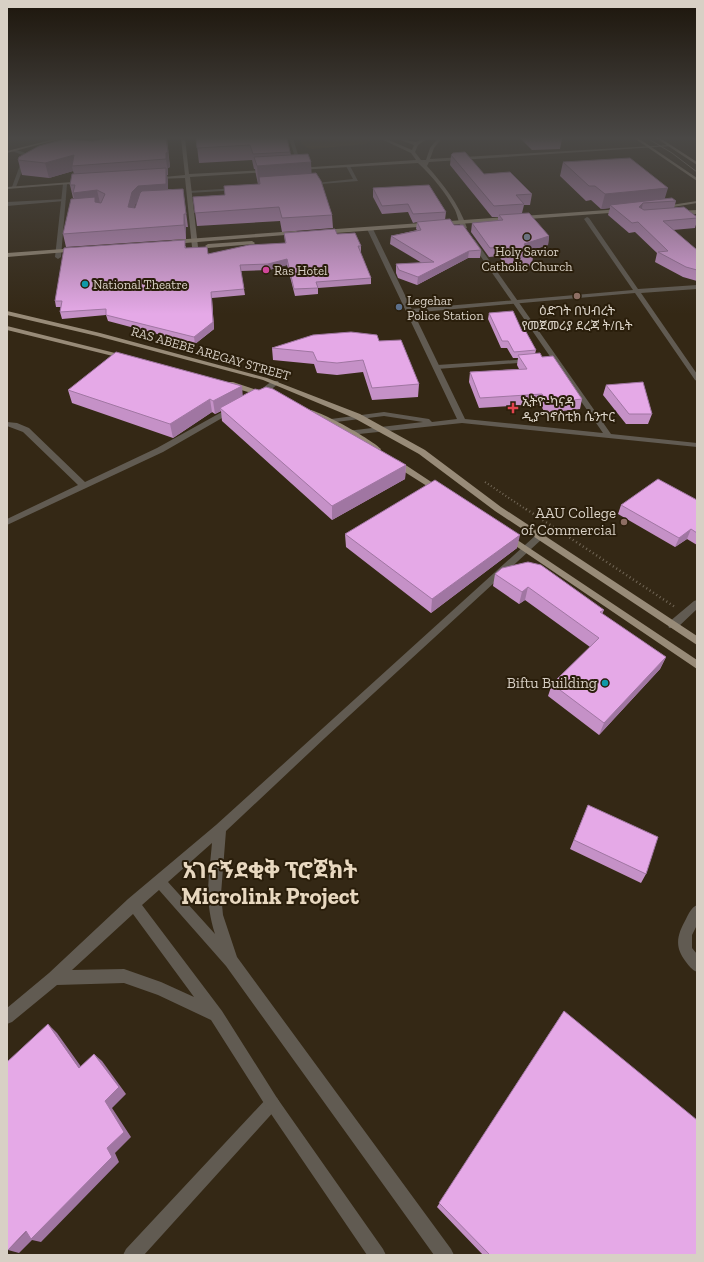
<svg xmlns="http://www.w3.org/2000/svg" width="704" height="1262" font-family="'Zilla Slab','Noto Sans Ethiopic',serif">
<rect width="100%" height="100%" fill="#342815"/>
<path fill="#4e3810" d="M 305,138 L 370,138 L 371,140 L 366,144 L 313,149 L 308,148 L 301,144 L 301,140 Z"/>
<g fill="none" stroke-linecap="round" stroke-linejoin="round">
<path stroke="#736858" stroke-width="1" stroke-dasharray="0.5 1.5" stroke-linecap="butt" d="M 71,140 L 82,138"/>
<path stroke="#736858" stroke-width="2" stroke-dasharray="1 2.5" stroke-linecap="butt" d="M 485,482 L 527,510"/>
<path stroke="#736858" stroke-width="2.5" stroke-dasharray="1 3" stroke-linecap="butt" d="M 526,509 L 675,607"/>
<path fill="#615b52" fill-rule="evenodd" d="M 14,149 L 34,156 L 34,159 L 24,166 L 16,187 L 14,188 L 12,187 L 20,165 L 30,158 L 12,151 Z
M 66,199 L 64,201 L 7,206 L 7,202 Z
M 697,600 L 697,609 L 677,628 L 669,628 L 668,625 L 669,622 L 694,601 Z
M 697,905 L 697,925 L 692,935 L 692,948 L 697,954 L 697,972 C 692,970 689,966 686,962 C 674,947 677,935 686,919 C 689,913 691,908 697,905 Z"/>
<path fill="#615b52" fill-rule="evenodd" d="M 289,138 L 293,138 L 302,168 L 298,167 Z
M 348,165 L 350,166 L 358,181 L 309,185 L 307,184 L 353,179 L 346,166 Z
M 237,188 L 239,190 L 189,193 L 187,192 L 189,191 Z
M 587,217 L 589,218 L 638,289 L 697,285 L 697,289 L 641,293 L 697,374 L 697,381 L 695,380 L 635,293 L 410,313 L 407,311 L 410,309 L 633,290 L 584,219 Z
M 530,359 L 533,361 L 532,362 L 437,369 L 434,367 L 437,365 Z
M 272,381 L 278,381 L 279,383 L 262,397 L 256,397 L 256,393 Z
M 229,408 L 235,408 L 236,410 L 163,452 L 7,525 L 7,519 L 78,485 L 23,432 L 7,426 L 7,422 L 17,423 L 29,428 L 85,482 L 157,448 Z
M 272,1095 L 277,1098 L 280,1103 L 277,1108 L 144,1255 L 123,1255 L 126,1249 L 267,1098 Z"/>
<path fill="#615b52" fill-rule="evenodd" d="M 65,183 L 67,184 L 61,257 L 58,259 L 55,257 L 63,184 Z
M 370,227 L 373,229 L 465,419 L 603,433 L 470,241 L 473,239 L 475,240 L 611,434 L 697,443 L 697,447 L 462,423 L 350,435 L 346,433 L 347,431 L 423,422 L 384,416 L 328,423 L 327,421 L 331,419 L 384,412 L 429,419 L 432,422 L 457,419 L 367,229 Z
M 539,534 L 543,537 L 542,539 L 326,737 L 226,831 L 221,894 L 223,915 L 237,957 L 451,1249 L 454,1255 L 434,1255 L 226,966 L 159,890 L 142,905 L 222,1011 L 277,1098 L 383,1249 L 386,1255 L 367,1255 L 267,1108 L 211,1020 L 158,995 L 124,983 L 57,985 L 12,1022 L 7,1024 L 7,1008 L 49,973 L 128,899 L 216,825 L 536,535 ZM 212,843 C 209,878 204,900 215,934 L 168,882 ZM 133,914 L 194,997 L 161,982 L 124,969 L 72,970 Z"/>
<path fill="#807668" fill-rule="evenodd" d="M 181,138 L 185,138 L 189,174 L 268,170 L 270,171 L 268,172 L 190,177 L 198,247 L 195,249 L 192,247 L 185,178 L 155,179 L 153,178 L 185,175 Z
M 379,138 L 384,138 L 412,150 L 414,145 L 395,138 L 416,142 L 424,138 L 428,138 L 418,145 L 415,152 L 421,160 L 426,160 L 430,148 L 438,138 L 442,138 L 434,148 L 430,159 L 670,145 L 672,146 L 429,162 L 427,166 C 443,184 459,204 467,228 L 464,230 C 459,227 458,216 455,210 C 446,193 432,176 418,163 L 298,170 L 296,169 L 298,168 L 416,160 L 411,153 Z
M 85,181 L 83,183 L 7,189 L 7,187 Z"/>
<path fill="#988b78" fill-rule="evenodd" d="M 59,138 L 64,138 L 7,153 L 7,151 Z
M 634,138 L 638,138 L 697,178 L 697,181 Z
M 656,138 L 660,138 L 697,162 L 697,165 Z
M 697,201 L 697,203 L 661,209 L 658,207 Z
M 621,209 L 624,211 L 623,212 L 322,234 L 319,232 L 322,230 Z
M 697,210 L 697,214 L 677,215 L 674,213 L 677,211 Z
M 296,231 L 298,232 L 298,234 L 173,244 L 170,242 L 173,240 Z
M 252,241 L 255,243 L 254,244 L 208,248 L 205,246 L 208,244 Z
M 77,248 L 79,249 L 79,251 L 7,257 L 7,253 Z
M 7,311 L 100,333 L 267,378 L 360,414 L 425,450 L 501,507 L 697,636 L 697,645 L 495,511 L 419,454 L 354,418 L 263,380 L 97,336 L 7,315 Z
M 7,326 L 127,356 L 128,357 L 125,359 L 7,330 Z
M 227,382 L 233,382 L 269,394 L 265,396 L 262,396 L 227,386 Z
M 304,409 C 315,407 373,440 381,449 L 380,451 L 374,451 L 328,423 L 304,413 Z
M 392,460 L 398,460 L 445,491 L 444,493 L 438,493 L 392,464 Z
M 507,533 L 697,660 L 697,669 L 504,538 L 503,536 L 504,534 Z"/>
<path stroke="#918879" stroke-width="1" d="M 647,138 L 672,153 L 697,172"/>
</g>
<path fill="#c591c7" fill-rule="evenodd" d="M 167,138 L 170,167 L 168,168 L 168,175 L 167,175 L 168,181 L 168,189 L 183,189 L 188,227 L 186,227 L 186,239 L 66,247 L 63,234 L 74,199 L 74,198 L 73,198 L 70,185 L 74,174 L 73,171 L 49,178 L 22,175 L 18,160 L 92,141 ZM 137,202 L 135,208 L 134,208 L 135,205 Z
M 196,138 L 287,138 L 291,155 L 311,162 L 311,173 L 332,215 L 333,228 L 282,232 L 280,221 L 197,226 L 193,197 L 225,195 L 258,184 L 256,175 L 255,169 L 254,169 L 252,160 L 199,163 Z
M 520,138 L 561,138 L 562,139 L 560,149 L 532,150 Z
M 691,138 L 697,138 L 697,141 Z
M 451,155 L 484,174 L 532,194 L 530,205 L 524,205 L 522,213 L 549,236 L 548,245 L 529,251 L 533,256 L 532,266 L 507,268 L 499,256 L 489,257 L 471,232 L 472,223 L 498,221 L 498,217 L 492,217 L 450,165 Z
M 563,162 L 665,199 L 676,201 L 674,208 L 697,217 L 697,221 L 695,228 L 673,230 L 697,250 L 697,281 L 683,277 L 655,262 L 657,253 L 635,232 L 629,233 L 608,215 L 610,208 L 601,209 L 591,200 L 586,201 L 560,176 Z
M 373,188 L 446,212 L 445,220 L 454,225 L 481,250 L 480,258 L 468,258 L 417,285 L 398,278 L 396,273 L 396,264 L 422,263 L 390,244 L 391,236 L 417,230 L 416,229 L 417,222 L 413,223 L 408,212 L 382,214 L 373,197 Z
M 284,233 L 337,234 L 361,246 L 361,252 L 360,252 L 371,278 L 371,284 L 318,288 L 318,294 L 295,296 L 287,265 L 269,270 L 241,271 L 245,295 L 212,298 L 214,329 L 195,344 L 108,321 L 106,315 L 62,319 L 60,312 L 61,307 L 56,307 L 55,301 L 186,246 L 186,248 L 208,254 L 285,243 Z
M 489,313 L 522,331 L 536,350 L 535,354 L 542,357 L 582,399 L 580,409 L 545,413 L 540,404 L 479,408 L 469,382 L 470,372 L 519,369 L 517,365 L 518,358 L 513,358 L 507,348 L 501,348 L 488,319 Z
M 379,341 L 419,384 L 418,397 L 372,400 L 363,372 L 337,375 L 317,373 L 314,364 L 273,360 L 272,348 Z
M 606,385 L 652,414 L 648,424 L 626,424 L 603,395 Z
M 68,390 L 243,396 L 406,465 L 405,479 L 332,520 L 222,421 L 221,411 L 215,414 L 212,412 L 173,438 L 72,403 Z
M 697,500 L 697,545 L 687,539 L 675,547 L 618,514 L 621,505 Z
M 345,534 L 517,548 L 431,613 L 346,547 Z
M 495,574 L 604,610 L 602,614 L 666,657 L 660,669 L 599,735 L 548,696 L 552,684 L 590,647 L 525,600 L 519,604 L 493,586 Z
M 588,805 L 646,874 L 641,883 L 570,849 Z
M 564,1011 L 697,1255 L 483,1255 L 437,1207 Z"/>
<path fill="#a076a2" d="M 166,138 L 170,167 L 168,168 L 168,175 L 166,159 Z
M 74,155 L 72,166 L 73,171 L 49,178 L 45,163 Z
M 311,162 L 312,181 L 259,177 L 259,184 L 258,184 L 257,166 Z
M 166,168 L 168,181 L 168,196 L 140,199 L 135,205 L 131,220 L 128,207 L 132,192 L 138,186 Z
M 668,188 L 664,201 L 643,203 L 641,212 L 610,205 L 610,208 L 601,209 L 605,194 Z
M 97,190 L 100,203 L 76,206 L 73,193 Z
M 184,214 L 186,227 L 186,239 L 184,225 Z
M 549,236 L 548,245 L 522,253 L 524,244 Z
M 469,251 L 468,258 L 417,285 L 418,277 Z
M 287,259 L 287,265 L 269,270 L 268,264 Z
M 211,292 L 214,329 L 195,344 L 194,337 Z
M 242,386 L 243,398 L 220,408 L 221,411 L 215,414 L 213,401 Z
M 210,399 L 212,412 L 173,438 L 170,424 Z
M 406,465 L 405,479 L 332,520 L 332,506 Z
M 691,529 L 687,539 L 675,547 L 679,538 Z
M 520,535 L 517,548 L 431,613 L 432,599 Z
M 528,587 L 525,600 L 519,604 L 522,592 Z
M 666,657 L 660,669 L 599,735 L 604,723 Z
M 48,1024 L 57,1033 L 87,1075 L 79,1068 Z
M 94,1054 L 102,1061 L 126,1094 L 112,1108 L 131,1137 L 115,1153 L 119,1162 L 41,1242 L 32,1240 L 19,1253 L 8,1250 L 107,1148 Z"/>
<path fill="#e5a9e7" stroke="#a076a2" d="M 110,138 L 166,138 L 168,152 L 166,153 L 166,159 L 72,166 L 74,155 L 45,163 L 18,160 L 19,157 L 39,146 L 64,139 L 92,141 Z
M 196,138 L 287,138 L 290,152 L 253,154 L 250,145 L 197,148 Z
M 531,138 L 561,138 L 562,139 L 533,140 Z
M 465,152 L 484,174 L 510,172 L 532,194 L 516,195 L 524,204 L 494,206 L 451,155 L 453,153 Z
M 308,154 L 311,162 L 257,166 L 254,157 Z
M 630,158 L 668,188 L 605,194 L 595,186 L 589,186 L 563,162 Z
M 166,168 L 166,184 L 138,186 L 132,192 L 128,207 L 135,208 L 140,193 L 142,191 L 183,189 L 186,214 L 184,214 L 184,225 L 63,234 L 71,199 L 95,197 L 95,202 L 101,203 L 105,194 L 97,190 L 73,193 L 75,185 L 70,185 L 72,174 Z
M 316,173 L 321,181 L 332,215 L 282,218 L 279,207 L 195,213 L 193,197 L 225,195 L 224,186 L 260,184 L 259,177 Z
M 429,185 L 446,212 L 413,214 L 408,204 L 382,206 L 373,188 Z
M 672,198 L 676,201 L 643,203 L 639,207 L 644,210 L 684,207 L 697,217 L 697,218 L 663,221 L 697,250 L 697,270 L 686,267 L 658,252 L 668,251 L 638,222 L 632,223 L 610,205 Z
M 529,213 L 549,236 L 524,244 L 533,256 L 509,258 L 501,247 L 490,248 L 472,223 L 503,220 L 499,215 Z
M 450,219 L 454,225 L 463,225 L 481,250 L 469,251 L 418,277 L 399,270 L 396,264 L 434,262 L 391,236 L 421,230 L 417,222 Z
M 335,229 L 337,234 L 355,233 L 361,246 L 358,246 L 371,278 L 316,282 L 318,288 L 294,289 L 287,259 L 268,264 L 240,265 L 244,289 L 211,292 L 213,322 L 194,337 L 106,315 L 106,309 L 60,312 L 62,301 L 55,301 L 64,248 L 185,240 L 185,248 L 207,247 L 208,254 L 249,245 L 286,243 L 284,233 Z
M 513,311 L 522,331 L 525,330 L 536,350 L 514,352 L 508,341 L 502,341 L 489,313 Z
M 351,332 L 377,335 L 379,341 L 401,340 L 419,384 L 372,388 L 363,360 L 337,363 L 317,361 L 313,352 L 272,348 L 313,335 Z
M 116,352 L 242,386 L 213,401 L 210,399 L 170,424 L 68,390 Z
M 540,353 L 542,357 L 553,356 L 582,399 L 547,403 L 542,394 L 480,398 L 470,372 L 527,369 L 518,355 Z
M 643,382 L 652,414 L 629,414 L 606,385 Z
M 266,387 L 273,389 L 406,465 L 332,506 L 220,408 L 255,389 L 259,390 Z
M 658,479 L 697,500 L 697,533 L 691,529 L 679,538 L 621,505 Z
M 435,480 L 520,535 L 432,599 L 345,534 Z
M 528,562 L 541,565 L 604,610 L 600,612 L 666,657 L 604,723 L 552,684 L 599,638 L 528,587 L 522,592 L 495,574 L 502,568 Z
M 588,805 L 658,837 L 646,874 L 574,840 Z
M 564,1011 L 697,1120 L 697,1255 L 490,1255 L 439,1203 Z
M 48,1024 L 79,1068 L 94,1054 L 119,1087 L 105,1101 L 124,1132 L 107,1148 L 112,1157 L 31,1239 L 26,1231 L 8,1250 L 7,1249 L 7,1062 Z"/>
<linearGradient id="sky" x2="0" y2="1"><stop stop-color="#1d160c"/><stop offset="0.44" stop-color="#4a4846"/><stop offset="1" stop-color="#4a4846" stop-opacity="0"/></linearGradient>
<rect width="704" height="314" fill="url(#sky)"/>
<circle fill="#6b7280" stroke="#2a1e0b" stroke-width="1.5" cx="527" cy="237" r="4"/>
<circle fill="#d1479c" stroke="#2a1e0b" stroke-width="1.5" cx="266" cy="270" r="4"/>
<g fill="#0f9aa8" stroke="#2a1e0b" stroke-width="1.5">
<circle cx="85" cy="284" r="4"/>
<circle cx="605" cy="683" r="4"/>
</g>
<g fill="#8d6e63" stroke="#2a1e0b" stroke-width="1.5">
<circle cx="577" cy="296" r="4"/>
<circle cx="624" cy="522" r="4"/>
</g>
<circle fill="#5c6f8a" stroke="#2a1e0b" stroke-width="1.5" cx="399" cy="307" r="4"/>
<path fill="#e0444e" stroke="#2a1e0b" stroke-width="1.5" d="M511 402h4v4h4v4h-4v4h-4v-4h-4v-4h4z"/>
<g text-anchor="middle" stroke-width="4" stroke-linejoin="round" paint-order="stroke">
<g font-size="13" fill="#d8d0c5" stroke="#2a1e0b" text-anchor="start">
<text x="527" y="256" text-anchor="middle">Holy Savior<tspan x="527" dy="15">Catholic Church</tspan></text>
<text x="274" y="275">Ras Hotel</text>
<text x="93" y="289">National Theatre</text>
<text x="407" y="305">Legehar<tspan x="407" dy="15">Police Station</tspan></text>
<text x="577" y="315" text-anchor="middle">ዕድገት በህብረት<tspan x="577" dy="15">የመጀመሪያ ደረጃ ት/ቤት</tspan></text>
<text x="522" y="406">ኢትዮ-ካናዳ<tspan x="522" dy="15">ዲያግኖስቲክ ሴንተር</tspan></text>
</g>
<g font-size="13" fill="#d8d0c5" stroke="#2a1e0b">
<text transform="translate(211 353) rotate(16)" y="5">RAS ABEBE AREGAY STREET</text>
</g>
<g font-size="15" fill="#d8d0c5" stroke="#2a1e0b" text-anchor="end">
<text x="616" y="518">AAU College<tspan x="616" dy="17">of Commercial</tspan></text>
<text x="597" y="688">Biftu Building</text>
</g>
<g font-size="23" font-weight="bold" fill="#e8d8c0" stroke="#2a1e0b">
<text x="270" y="878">አገናኝደቂቅ ፕሮጀክት<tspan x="270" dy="26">Microlink Project</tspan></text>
</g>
</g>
<rect width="704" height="1262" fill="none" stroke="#d8d0c5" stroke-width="16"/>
</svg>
